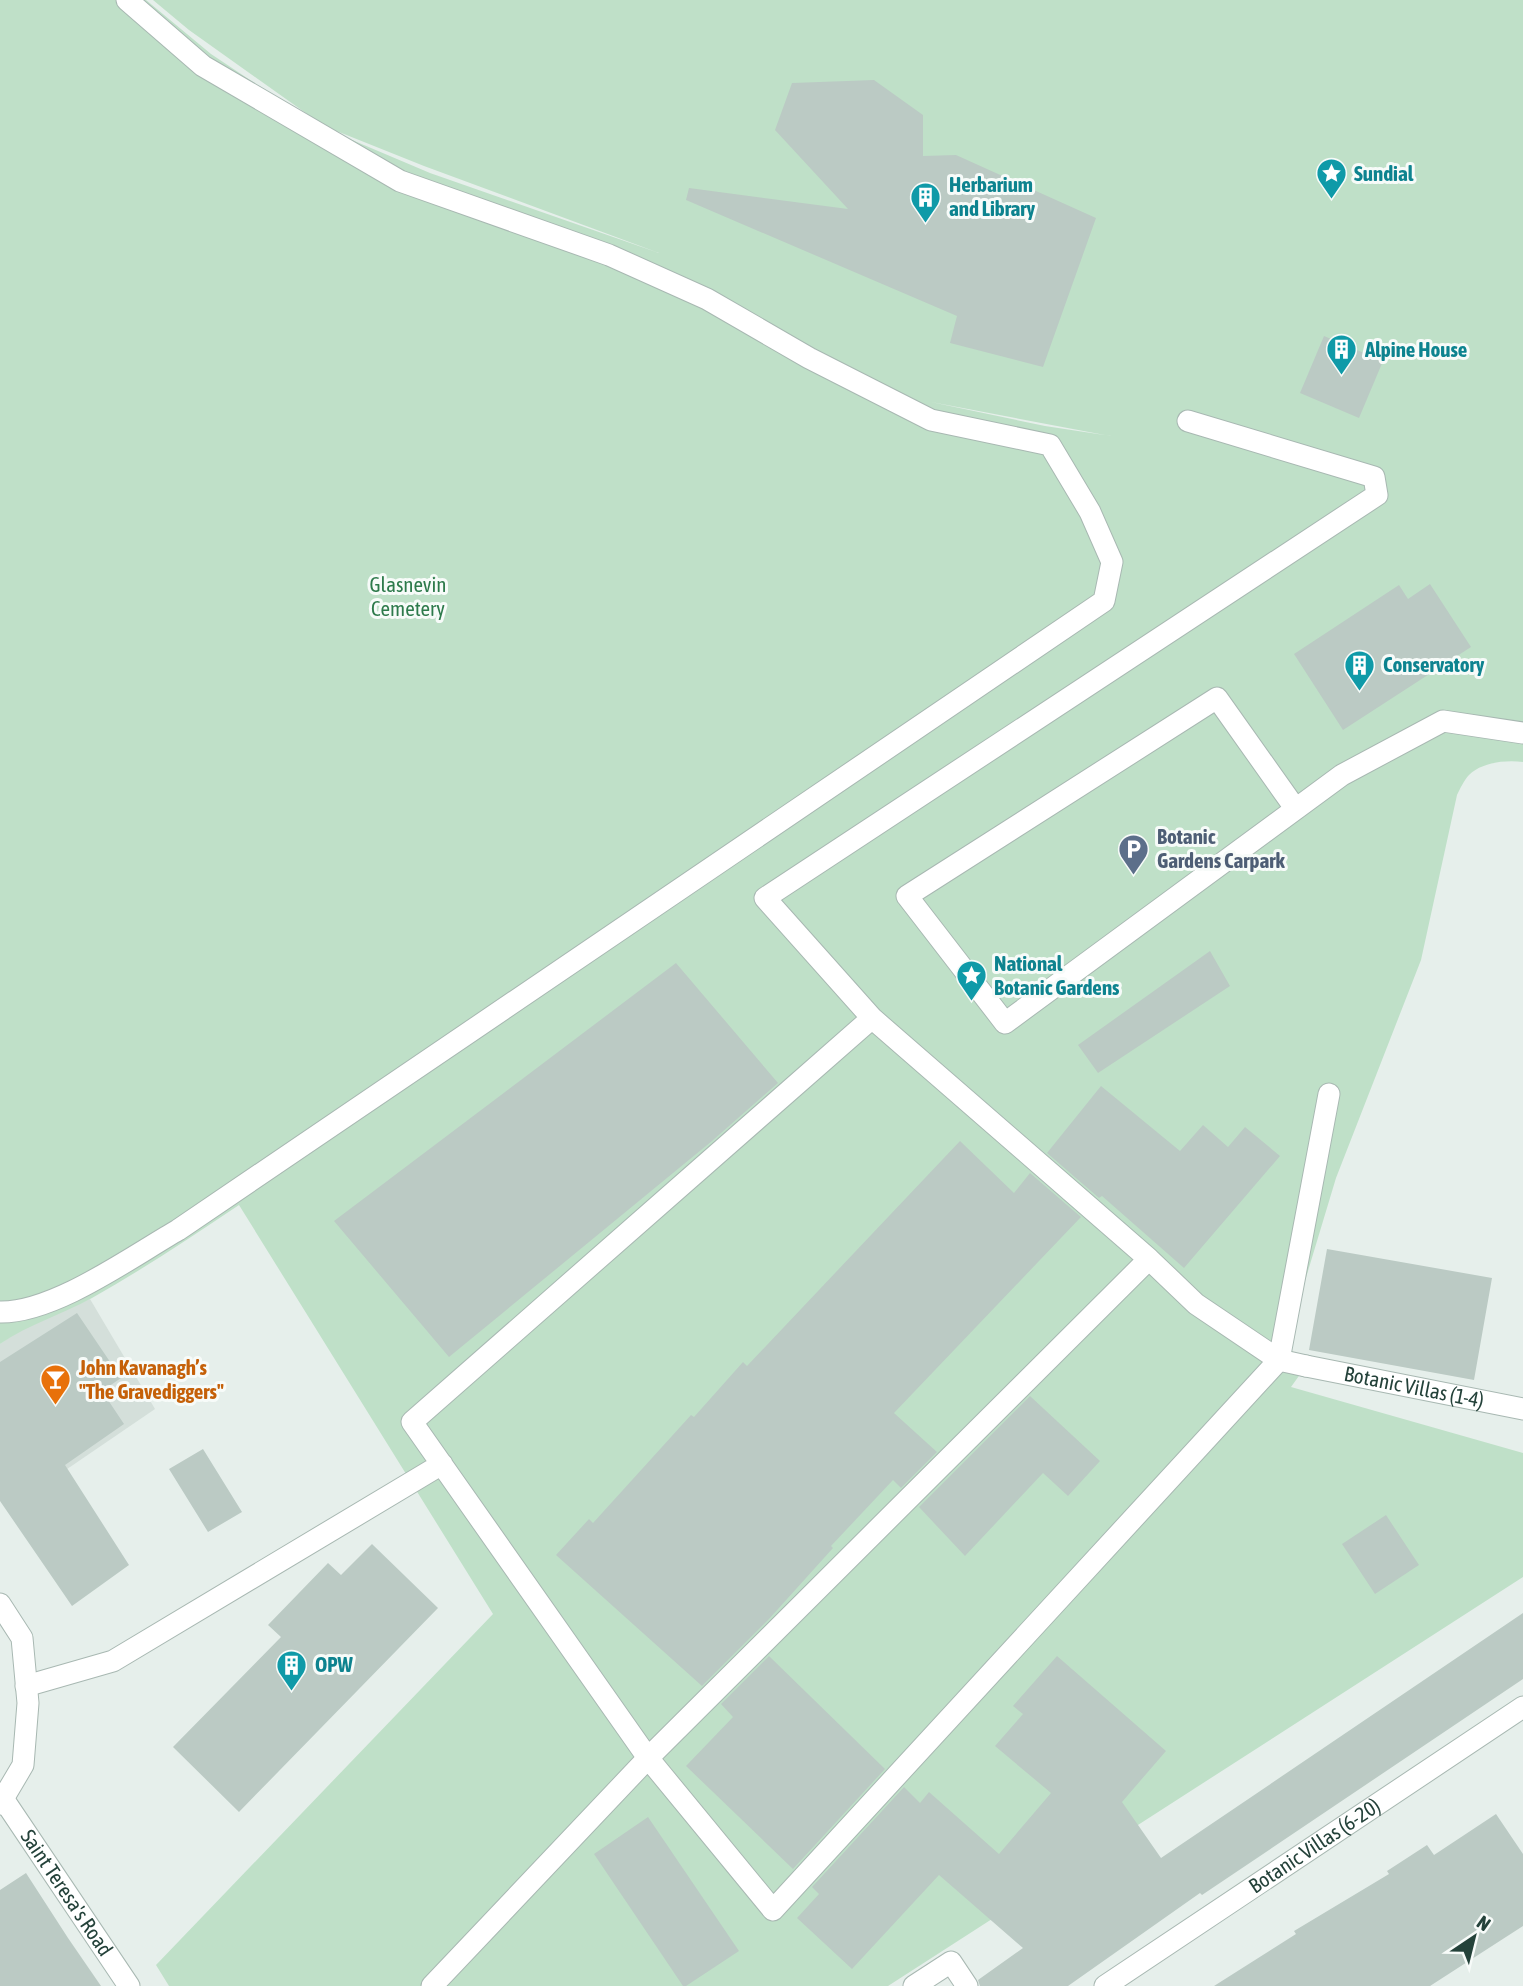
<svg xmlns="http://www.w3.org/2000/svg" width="1523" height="1986" font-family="'Asap Condensed',sans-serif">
<rect width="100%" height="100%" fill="#e6efeb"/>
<path fill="#d4dfda" d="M 90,1299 L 155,1409 L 10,1508 L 0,1491 L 0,1344 L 20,1330 Z"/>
<path fill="#bfe0c8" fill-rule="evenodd" d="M 0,0 L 146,0 L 211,54 L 319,126 L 430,173 L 659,253 L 424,166 L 324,126 L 189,30 L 153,0 L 1523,0 L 1523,762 C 1506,760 1482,762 1469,775 C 1464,780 1460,789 1457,795 L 1421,960 L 1336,1178 L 1286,1344 L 1306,1366 L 1291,1387 L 1523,1453 L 1523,1577 L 888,1986 L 169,1986 L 156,1965 L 493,1614 L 239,1205 C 191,1237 142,1270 92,1298 C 61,1315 29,1324 0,1344 ZM 931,402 L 1110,436 L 1111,436 L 1045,426 Z"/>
<path fill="#bbcac4" d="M 874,80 L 923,115 L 923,156 L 956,155 L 1096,218 L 1043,367 L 950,343 L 957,316 L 686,200 L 689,188 L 848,209 L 775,130 L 792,83 Z
M 1324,336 L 1383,361 L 1359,418 L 1300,393 Z
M 1430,584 L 1471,647 L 1343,730 L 1294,654 L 1399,585 L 1408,599 Z
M 1210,951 L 1230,986 L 1098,1073 L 1078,1045 Z
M 676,963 L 778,1083 L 712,1141 L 449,1357 L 334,1221 Z
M 1101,1086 L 1180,1151 L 1203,1125 L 1228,1147 L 1245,1127 L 1280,1156 L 1184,1268 L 1102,1196 L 1099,1198 L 1047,1153 Z
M 960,1141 L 1014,1193 L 1030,1173 L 1081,1217 L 894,1413 L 937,1452 L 901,1488 L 893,1480 L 831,1546 L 833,1548 L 769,1619 L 702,1686 L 556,1555 L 589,1519 L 593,1523 L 691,1415 L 694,1417 L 743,1362 L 747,1366 Z
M 1327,1249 L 1492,1278 L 1474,1380 L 1309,1350 Z
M 77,1313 L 121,1378 L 102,1391 L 124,1424 L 65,1465 L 129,1565 L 72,1606 L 0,1501 L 0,1362 Z
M 1030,1396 L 1100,1461 L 1068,1496 L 1043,1473 L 965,1556 L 919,1507 Z
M 203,1449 L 242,1512 L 208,1532 L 169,1469 Z
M 1386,1515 L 1419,1565 L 1375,1594 L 1342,1544 Z
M 372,1544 L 438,1608 L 239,1812 L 173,1747 L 281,1637 L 268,1625 L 328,1563 L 341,1575 Z
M 1523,1613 L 1523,1679 L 1202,1895 L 1200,1893 L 1068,1986 L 980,1986 L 978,1980 L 1023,1948 L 939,1875 L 852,1969 L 797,1918 L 819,1894 L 812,1887 L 904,1787 L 920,1803 L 929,1792 L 999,1854 L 1051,1793 L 995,1746 L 1023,1714 L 1013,1706 L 1057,1656 L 1166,1751 L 1122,1802 L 1161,1858 Z
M 769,1656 L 885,1769 L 793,1869 L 686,1766 L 733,1717 L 721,1704 Z
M 1496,1814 L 1523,1854 L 1523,1926 L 1430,1986 L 1214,1986 L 1296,1934 L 1294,1931 L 1389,1874 L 1387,1871 L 1427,1845 L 1434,1855 Z
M 648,1817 L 739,1951 L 686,1986 L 683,1986 L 594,1854 Z
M 26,1873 L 68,1938 L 101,1986 L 0,1986 L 0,1890 Z"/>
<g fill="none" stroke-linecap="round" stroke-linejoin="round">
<defs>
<path id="service" d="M 1188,421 L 1374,477 L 1377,495 L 765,898 L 872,1018 L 1149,1259 L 1196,1304 L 1279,1360 L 1306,1366
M 1295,808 L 1217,698 L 907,896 L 1005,1023 L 1342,775 L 1443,721 L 1523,733
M 872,1018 L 412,1422 L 648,1758 L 773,1910 L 1279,1360 L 1329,1094
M 0,1312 C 54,1313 131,1257 178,1230 L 1104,601 L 1112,562 L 1090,512 L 1050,445 L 931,420 L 809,358 L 707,299 L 609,255 L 400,181 L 203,66 L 127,0
M 26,1686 L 113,1661 L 442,1464
M 432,1986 L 648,1758 L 1149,1259
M 914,1986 L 951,1962 L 967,1986"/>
<g id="minor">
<path id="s1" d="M 1306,1366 L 1523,1409"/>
<path d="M 0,1604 L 22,1638 L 28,1703 L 23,1765 L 0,1804"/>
<path id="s2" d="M 4,1800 L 129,1986"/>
<path id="s3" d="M 1105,1986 L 1523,1707"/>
</g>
</defs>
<use href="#service" stroke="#a8b8b2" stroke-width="23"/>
<use href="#minor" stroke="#a8b8b2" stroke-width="23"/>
<use href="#service" stroke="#fff" stroke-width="21"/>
<use href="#minor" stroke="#fff" stroke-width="21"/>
</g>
<defs>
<symbol id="sight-pin" viewBox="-11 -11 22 30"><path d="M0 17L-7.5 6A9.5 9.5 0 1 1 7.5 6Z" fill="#0f9aa8" stroke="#f7fbf9"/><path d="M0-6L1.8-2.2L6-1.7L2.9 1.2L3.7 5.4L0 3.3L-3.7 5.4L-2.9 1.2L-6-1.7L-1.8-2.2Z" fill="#fff"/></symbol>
<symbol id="building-pin" viewBox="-11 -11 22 30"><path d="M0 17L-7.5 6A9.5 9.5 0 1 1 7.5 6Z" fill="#0f9aa8" stroke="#f7fbf9"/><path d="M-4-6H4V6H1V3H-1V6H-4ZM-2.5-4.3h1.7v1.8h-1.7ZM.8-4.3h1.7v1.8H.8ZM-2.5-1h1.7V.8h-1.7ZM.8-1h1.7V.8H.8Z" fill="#fff"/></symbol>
<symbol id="parking-pin" viewBox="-11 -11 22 30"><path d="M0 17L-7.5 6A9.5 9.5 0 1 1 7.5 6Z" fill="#5c6f8a" stroke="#f7fbf9"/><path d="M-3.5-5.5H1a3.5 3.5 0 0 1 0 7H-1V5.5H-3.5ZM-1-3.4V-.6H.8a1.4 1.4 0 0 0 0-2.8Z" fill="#fff"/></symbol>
<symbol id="bar-pin" viewBox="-11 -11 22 30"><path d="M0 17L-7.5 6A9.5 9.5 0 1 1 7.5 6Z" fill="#e8710a" stroke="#f7fbf9"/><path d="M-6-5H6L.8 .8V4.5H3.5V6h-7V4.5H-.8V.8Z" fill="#fff"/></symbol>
</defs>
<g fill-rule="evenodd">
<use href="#sight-pin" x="1314" y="156" width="35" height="47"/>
<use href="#building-pin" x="908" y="180" width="35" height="47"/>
<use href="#building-pin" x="1324" y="332" width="35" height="47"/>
<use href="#building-pin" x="1342" y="648" width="35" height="47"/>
<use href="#parking-pin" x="1116" y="832" width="35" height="47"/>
<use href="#sight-pin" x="954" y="958" width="35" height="47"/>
<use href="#bar-pin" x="38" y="1362" width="35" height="47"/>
<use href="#building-pin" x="274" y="1648" width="35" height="47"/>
</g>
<g text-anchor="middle" stroke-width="6" stroke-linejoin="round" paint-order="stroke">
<g font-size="21" font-weight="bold" fill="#0d838f" stroke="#f7fbf9" text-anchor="start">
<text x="1354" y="181">Sundial</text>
<text x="949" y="192">Herbarium<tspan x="949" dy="24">and Library</tspan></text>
<text x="1365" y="357">Alpine House</text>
<text x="1383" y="672">Conservatory</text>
<text x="994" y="971">National<tspan x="994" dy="24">Botanic Gardens</tspan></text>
<text x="315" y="1672">OPW</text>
</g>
<g font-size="21" fill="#2d7a4b" stroke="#f7fbf9">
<text x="408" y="592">Glasnevin<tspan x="408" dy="24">Cemetery</tspan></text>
</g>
<g font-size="21" font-weight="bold" fill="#4e5e75" stroke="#f7fbf9" text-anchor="start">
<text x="1157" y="844">Botanic<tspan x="1157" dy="24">Gardens Carpark</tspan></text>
</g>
<g font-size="21" font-weight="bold" fill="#c56008" stroke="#f7fbf9" text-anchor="start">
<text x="79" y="1375">John Kavanagh’s<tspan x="79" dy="24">"The Gravediggers"</tspan></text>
</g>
<g font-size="21" fill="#24423a" stroke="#f7fbf9">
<text dy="7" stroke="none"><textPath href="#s1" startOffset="110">Botanic Villas (1-4)</textPath></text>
<text dy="7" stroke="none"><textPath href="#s3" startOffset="252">Botanic Villas (6-20)</textPath></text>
<text dy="7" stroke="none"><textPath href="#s2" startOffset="112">Saint Teresa's Road</textPath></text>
</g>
</g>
<g transform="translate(1474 1937) rotate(35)" stroke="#f7fbf9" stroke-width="5" paint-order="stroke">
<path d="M0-5L12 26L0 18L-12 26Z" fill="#24423a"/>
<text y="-10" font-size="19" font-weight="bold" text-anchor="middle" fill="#24423a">N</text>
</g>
</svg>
